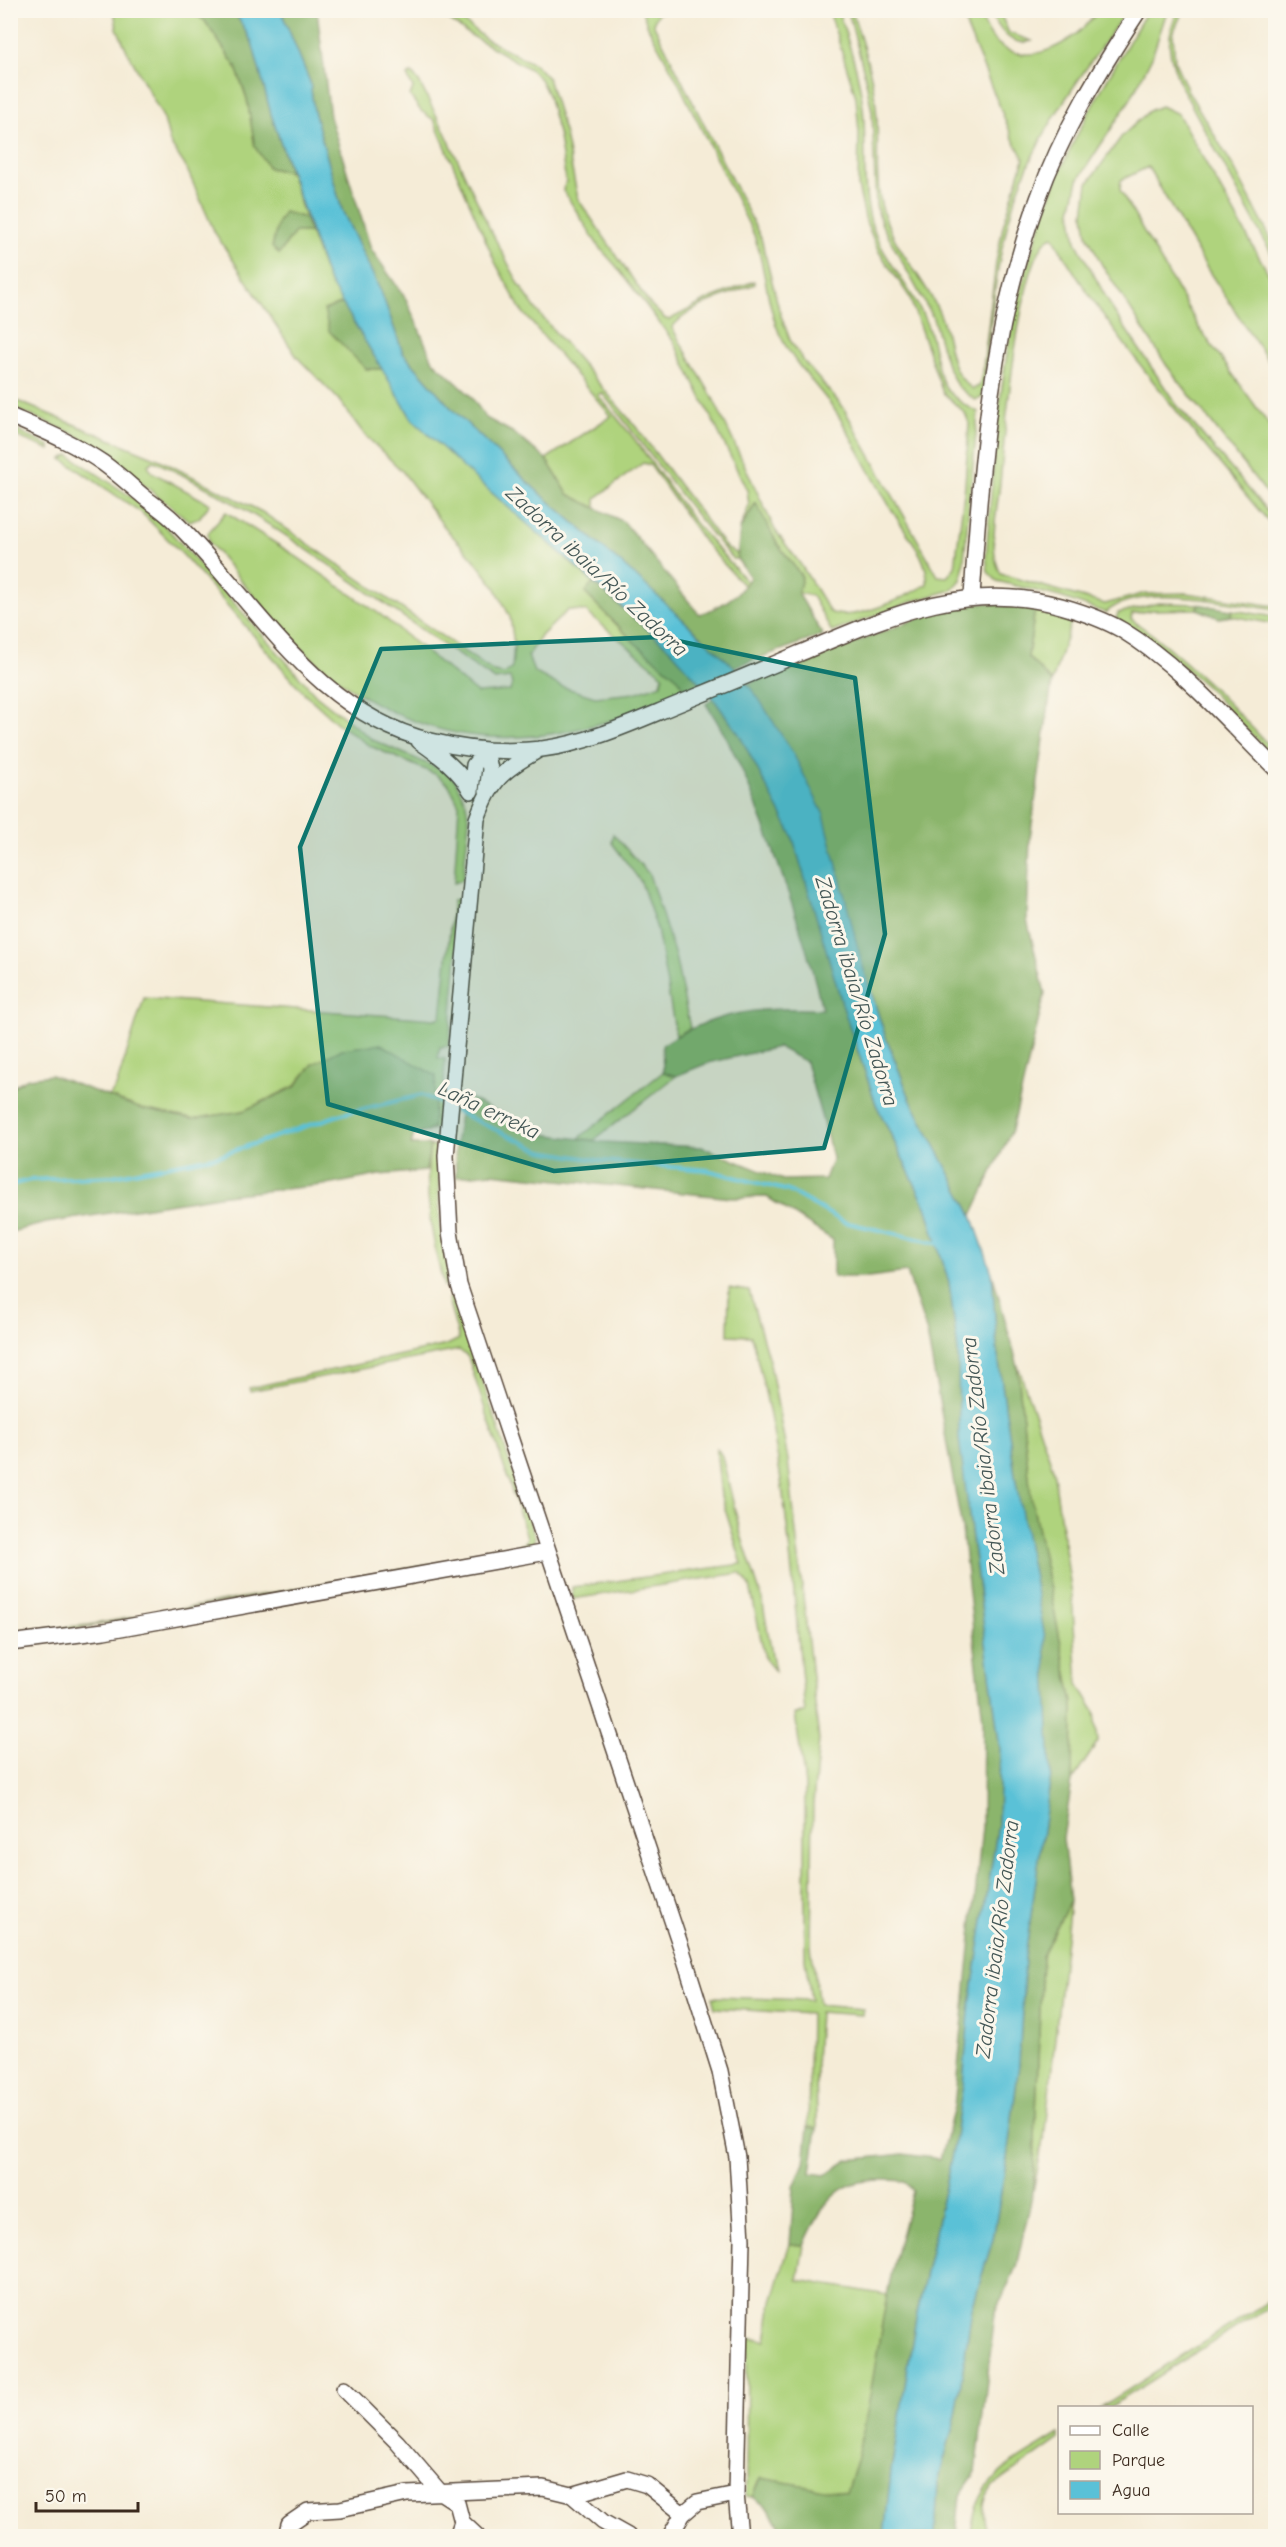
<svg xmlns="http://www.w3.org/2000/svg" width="1286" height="2547" font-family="'Comic Neue',sans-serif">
<rect width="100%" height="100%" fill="#fbf7ec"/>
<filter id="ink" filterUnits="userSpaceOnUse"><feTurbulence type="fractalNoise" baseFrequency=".0167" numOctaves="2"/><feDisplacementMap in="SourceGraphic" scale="12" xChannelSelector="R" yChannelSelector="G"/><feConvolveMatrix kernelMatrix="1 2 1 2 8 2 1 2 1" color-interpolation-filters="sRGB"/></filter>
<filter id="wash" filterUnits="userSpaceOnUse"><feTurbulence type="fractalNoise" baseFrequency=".008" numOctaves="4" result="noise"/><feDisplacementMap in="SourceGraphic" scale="24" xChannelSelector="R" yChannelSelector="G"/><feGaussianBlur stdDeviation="1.35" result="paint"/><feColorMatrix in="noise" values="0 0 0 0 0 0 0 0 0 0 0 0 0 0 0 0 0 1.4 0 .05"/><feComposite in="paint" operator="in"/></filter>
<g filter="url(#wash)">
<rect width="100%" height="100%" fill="#f5ecd7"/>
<path fill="#afd37d" stroke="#757e4e" stroke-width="1.5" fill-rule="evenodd" d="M 114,11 L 190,11 L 205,21 L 236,67 L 247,99 L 255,147 L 269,168 L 290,172 L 305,218 L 284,212 L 280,253 L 295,232 L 310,232 L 327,278 L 343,303 L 324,310 L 366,369 L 383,369 L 412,419 L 593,583 L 585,593 L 635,643 L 678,678 L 686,692 C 665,700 644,711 622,717 C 578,731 525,741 478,736 C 413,730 348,694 302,649 C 268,616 239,578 209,542 L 208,533 L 226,512 L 291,553 L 381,615 L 477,693 L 510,691 L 512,684 L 510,678 L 495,680 C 382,606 277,518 154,461 L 148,465 L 152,472 L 210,504 L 199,518 L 189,521 L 100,450 L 74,434 L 11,407 L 10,398 L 158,459 L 262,512 L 494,672 L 504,674 L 512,668 L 514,644 L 510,617 L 495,587 L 473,558 L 446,529 L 402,471 L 364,434 L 338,399 L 297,357 L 215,233 L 186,167 L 170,143 L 164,119 L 127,51 L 117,28 ZM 568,610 L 585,611 L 663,675 L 661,684 L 635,693 L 595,697 L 560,686 L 534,672 L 528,656 L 542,635 Z
M 436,11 L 450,11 L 486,39 L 536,65 L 548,78 L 565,135 L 578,199 L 649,303 L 664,318 L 669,320 L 709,299 L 754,281 L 755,284 C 732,293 685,308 672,328 L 712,396 L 775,530 L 801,565 L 830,612 C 853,623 906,597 927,584 C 929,559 908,536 895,515 C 875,483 858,448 838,415 C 821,388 795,367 781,337 C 766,305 766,268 754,235 L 678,82 L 648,27 L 642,11 L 664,11 L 658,13 L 653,23 L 761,238 L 780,313 L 790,340 L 805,363 L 843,407 L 938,576 L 947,577 L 955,567 L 965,485 L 969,423 L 965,413 L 943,393 L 909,296 L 879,252 L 866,222 L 858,186 L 859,133 L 856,97 L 829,11 L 838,11 C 850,46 863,84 864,122 C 866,156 862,188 871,222 C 882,259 912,287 926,322 C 944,366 927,387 978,412 L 963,570 L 961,580 L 952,590 L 913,601 L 832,632 L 812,596 L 798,593 L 802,577 L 777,543 L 755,504 L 740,529 L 749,505 L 747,490 L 674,342 L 616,266 L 599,247 L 563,190 L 566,182 L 559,137 L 548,95 L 540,79 L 531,70 L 469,34 Z
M 848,11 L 852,11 C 861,39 871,69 875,99 C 881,135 873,173 882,208 C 894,251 923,275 939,312 C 952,339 945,370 973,389 L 979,386 L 983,369 L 996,262 L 1003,226 L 1024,159 L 1013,139 L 960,11 L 978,11 C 983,20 987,33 994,40 C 1027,73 1077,41 1098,11 L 1126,11 C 1088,68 1041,125 1018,191 C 994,256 991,329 982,398 L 975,400 L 957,386 L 947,365 L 933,318 L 882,225 L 876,205 L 872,112 L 865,76 Z
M 990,11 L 999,11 L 1009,33 L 1032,41 C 1010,48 998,28 990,11 Z
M 1147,11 L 1167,11 L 1152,57 L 1131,98 L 1078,180 L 1071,210 L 1076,242 L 1113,310 L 1176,404 L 1275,520 L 1275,529 C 1227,473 1180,417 1135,358 C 1105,319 1076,279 1053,236 C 1019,247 1005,436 1001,473 C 999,501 990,534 996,561 C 997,565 999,570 1001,574 L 1105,604 L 1142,594 L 1186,593 L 1275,606 L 1275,610 C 1235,604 1136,582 1106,613 L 1060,597 L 997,581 L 988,572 L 986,556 C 992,486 996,417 1008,348 C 1016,298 1032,248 1049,200 C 1073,133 1112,71 1147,11 Z
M 1178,11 L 1183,11 L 1173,33 L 1175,62 L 1188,91 L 1233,166 L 1275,247 L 1275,260 L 1181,86 C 1169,58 1164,38 1178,11 Z
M 412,73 L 419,82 L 444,130 L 489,227 L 520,286 L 538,312 L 636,427 L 727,549 L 737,553 L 737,559 L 733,559 C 686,507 647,447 602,393 L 598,395 L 633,437 L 695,523 L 747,582 L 745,587 L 705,543 L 650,465 L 643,463 L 596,498 L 596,509 L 568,494 L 546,459 L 611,416 L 521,310 L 495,262 L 434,120 L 421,111 L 410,96 L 413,88 L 407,76 Z
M 1161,106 L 1178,114 L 1275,285 L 1275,371 L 1208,270 L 1148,167 L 1121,180 L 1120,190 L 1200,329 L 1275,433 L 1275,504 L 1167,366 L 1102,265 L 1087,235 L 1084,214 L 1088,183 L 1122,136 L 1149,111 Z
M 11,428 L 50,446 L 50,450 L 11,434 Z
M 69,455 L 136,500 L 168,529 L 316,695 L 373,740 L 444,771 L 455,780 L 466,803 L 469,820 L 463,880 L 454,883 L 459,805 L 449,785 L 435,774 L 370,746 L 338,724 L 303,692 L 185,557 L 142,513 L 62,459 Z
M 1159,603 L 1198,604 L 1197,609 L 1153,610 L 1132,614 L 1131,619 C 1186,657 1230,704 1275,752 L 1275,759 L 1207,687 L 1153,641 L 1116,619 L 1118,613 Z
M 1035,609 L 1072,619 L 1052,682 L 1028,657 Z
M 1232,610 L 1275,617 L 1275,624 L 1231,616 Z
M 613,834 L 649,874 L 675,956 L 690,1028 L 676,1036 L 657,929 L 641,882 L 612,843 Z
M 462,899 L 449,1046 L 440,1047 L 438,1058 L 445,1059 L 442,1126 L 427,1132 L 433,1127 L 436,1076 L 413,1064 L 313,1064 L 295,1086 L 243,1111 L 192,1119 L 142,1109 L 108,1098 L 116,1087 L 144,998 L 435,1019 L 441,1017 L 453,900 Z
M 663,1072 L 676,1076 L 594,1140 L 579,1138 Z
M 430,1145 L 438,1148 L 440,1226 L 452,1283 L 444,1286 C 432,1240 423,1192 430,1145 Z
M 729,1288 L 749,1291 L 770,1364 L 788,1460 L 819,1740 L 813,1804 L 811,1946 L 819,2005 L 863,2009 L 862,2015 L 819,2012 L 816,2062 L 817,2128 L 808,2127 L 810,2014 L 715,2008 L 712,1997 L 811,2000 L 805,1959 L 805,1785 L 795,1714 L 805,1713 C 793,1587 786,1458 751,1336 L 728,1335 Z
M 454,1297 L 535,1537 L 532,1549 L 11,1640 L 11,1632 L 89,1625 L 180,1609 L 445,1562 L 514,1548 L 525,1543 L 527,1537 L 468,1357 L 459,1350 L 250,1391 L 249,1388 L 447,1345 L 459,1339 L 448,1299 Z
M 1017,1363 L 1053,1469 L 1072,1595 L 1078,1684 L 1095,1712 L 1098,1742 L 1072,1781 L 1073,1703 L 1031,1497 Z
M 716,1447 L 722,1456 L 741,1535 L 762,1599 L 775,1671 L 765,1659 L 750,1586 L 740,1573 L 573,1599 L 572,1587 L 742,1564 L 721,1496 Z
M 1070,1901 L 1045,2130 L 1033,2192 L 1042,1956 Z
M 790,2244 L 804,2245 L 798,2280 L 888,2295 C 878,2362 868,2430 846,2493 L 761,2478 L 753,2497 L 746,2496 L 747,2338 L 766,2340 L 772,2301 Z
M 1275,2297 L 1275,2302 L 1264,2310 L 1110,2407 L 1101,2407 Z
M 1059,2434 L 1059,2439 L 993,2486 C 980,2503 982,2516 988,2536 L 971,2536 C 974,2477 1015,2462 1059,2434 Z"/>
<path fill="#8bb56c" stroke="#637045" stroke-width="1.5" d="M 190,11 L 234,11 L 252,42 L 271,114 L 290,172 L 269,168 L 255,147 L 247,99 L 236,67 L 205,21 Z
M 281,11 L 317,11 L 330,117 L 371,249 L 406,299 L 433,361 L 470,395 L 486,418 L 512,432 L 546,459 L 568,494 L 624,522 L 699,614 C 719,608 740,596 750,577 L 737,559 L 740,529 L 756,503 L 777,543 L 802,577 L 798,593 L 823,635 L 734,667 L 639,579 L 535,489 L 452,409 L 403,353 L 382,294 L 342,210 L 314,111 L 310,82 Z
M 284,212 L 305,218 L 310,232 L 295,232 L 279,254 L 272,247 L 278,222 Z
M 343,303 L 383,369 L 366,369 L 329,331 L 324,310 Z
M 593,583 L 671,650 L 701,684 L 686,692 L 678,678 L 635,643 L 585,593 Z
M 986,603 L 1035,609 L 1028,657 L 1052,682 L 1030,838 L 1027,920 L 1045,993 L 1012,1130 L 972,1215 L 911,1101 L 885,1035 L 862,964 L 747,684 L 945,608 Z
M 1198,604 L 1232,610 L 1231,616 L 1219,618 L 1197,609 Z
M 713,698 L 739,734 L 792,835 L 845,1013 L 876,1104 L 927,1209 L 949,1283 L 958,1351 L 969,1516 L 1000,1749 L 998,1824 L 969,2011 L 963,2084 L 953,2150 L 916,2318 L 891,2471 L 884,2536 L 782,2536 C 779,2519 769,2507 753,2497 L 761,2478 L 846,2493 C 871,2421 875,2349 891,2276 C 897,2248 906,2219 913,2191 L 905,2181 C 843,2176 829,2189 804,2245 L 790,2244 L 794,2187 L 804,2163 L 808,2127 L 817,2128 L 811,2173 L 825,2175 L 848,2160 L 903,2154 L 940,2159 L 954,2108 L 982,1827 L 983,1720 L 962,1529 L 927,1333 L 907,1272 L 869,1277 L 833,1277 L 833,1240 L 767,1197 L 732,1198 L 491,1173 L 456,1177 L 455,1146 L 463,1095 L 543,1134 L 603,1142 L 702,1147 L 783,1180 L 825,1179 L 833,1158 L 806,1062 L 778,1047 L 708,1063 L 676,1076 L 663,1072 L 662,1045 C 698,1021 737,1010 780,1009 C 794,1008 808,1010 822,1009 C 809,952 790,897 770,841 C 752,793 735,747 706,704 Z
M 381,1044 L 436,1076 L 433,1127 L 427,1132 L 414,1134 L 411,1145 L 430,1145 L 426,1171 L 379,1175 L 333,1184 L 225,1195 L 46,1223 L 11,1232 L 11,1091 L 15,1085 L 28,1078 L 51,1075 L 142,1109 L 192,1119 L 243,1111 L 295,1087 L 313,1064 L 342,1049 Z
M 992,1273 L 1017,1363 L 1031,1497 L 1073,1703 L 1072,1781 L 1063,1838 L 1070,1901 L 1042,1956 L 1033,2192 L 1016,2267 L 995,2314 L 976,2472 L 960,2495 L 956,2536 L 935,2536 L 938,2482 L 956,2415 L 972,2308 L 993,2239 L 1007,2158 L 1019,2063 L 1025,1957 L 1051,1775 L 1016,1482 L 997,1349 Z"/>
<path fill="#5ac1d7" stroke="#4a767a" stroke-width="1.5" d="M 234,11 L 281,11 L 310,82 L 314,111 L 342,210 L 382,294 L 403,353 L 452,409 L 535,489 L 639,579 L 734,667 L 759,699 L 794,755 L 824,815 L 862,964 L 885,1035 L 911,1101 L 972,1215 L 992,1273 L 997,1349 L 1016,1482 L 1045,1637 L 1051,1775 L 1025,1957 L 1019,2063 L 1007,2158 L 993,2239 L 972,2308 L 956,2415 L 938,2482 L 935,2536 L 884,2536 L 891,2471 L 916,2318 L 953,2150 L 963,2084 L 969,2011 L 998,1824 L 1000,1749 L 959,1439 L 958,1351 L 949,1283 L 927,1209 L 876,1104 L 845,1013 L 792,835 L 739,734 L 713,698 L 671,650 L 467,471 L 412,419 L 327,278 L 271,114 L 252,42 Z"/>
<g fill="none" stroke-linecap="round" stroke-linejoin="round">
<path stroke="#5ac1d7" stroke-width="4" d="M 455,1111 L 542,1151 L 602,1161 L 707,1170 L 789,1191 L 844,1222 L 940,1244
M 10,1185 L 30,1180 L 113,1176 L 218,1156 L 342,1114 L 422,1095 L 446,1106"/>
</g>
</g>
<g filter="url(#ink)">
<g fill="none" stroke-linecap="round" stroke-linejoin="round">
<defs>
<path id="minor" d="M 10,416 C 42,430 74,443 103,463 C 117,473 130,485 143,496 C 154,505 167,513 177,524 C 257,603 315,713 431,741 C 467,750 505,753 542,749 C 583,744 623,727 661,711 C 707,692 752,674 798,654 C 884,618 965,579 1061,606 C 1082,612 1103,619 1122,630 C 1181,666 1227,721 1276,769
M 972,596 C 981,462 991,326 1038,199 C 1062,131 1100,70 1139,10
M 419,741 C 439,755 459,769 471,791
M 540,749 C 503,771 492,777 477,819 L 446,1156 L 450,1232 L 459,1285 L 681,1947 L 720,2071 L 737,2157 L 742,2240 L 736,2494 L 740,2536
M 486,750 L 490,769 L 487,791
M 471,790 L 474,765 L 486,750
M 10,1643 L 104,1631 L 547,1552
M 344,2389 L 397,2442 L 440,2492 L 457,2503 L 462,2522 L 477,2536
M 572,2495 L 627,2479 L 647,2485 L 683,2514
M 286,2536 L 289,2524 L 308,2511 L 340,2509 L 407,2494 L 543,2488 L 572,2495 L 603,2522 L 628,2536
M 457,2536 L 462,2522
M 670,2536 L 683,2514 L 697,2502 L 736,2494"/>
</defs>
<use href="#minor" stroke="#57473a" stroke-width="18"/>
<use href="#minor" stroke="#fff" stroke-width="15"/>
</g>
</g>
<path fill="#0f766e" fill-opacity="0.2" stroke="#0f766e" stroke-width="4.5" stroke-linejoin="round" d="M 659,637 L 855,678 L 885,934 L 824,1148 L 554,1171 L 328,1104 L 300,847 L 381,649 Z"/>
<g text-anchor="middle" stroke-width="6" stroke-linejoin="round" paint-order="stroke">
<g font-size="21" font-style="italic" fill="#445756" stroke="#fbf7ec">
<text transform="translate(597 571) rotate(43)" y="7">Zadorra ibaia/Río Zadorra</text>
<text transform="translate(857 991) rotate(73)" y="7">Zadorra ibaia/Río Zadorra</text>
<text transform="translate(489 1110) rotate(25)" y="7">Laña erreka</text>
<text transform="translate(983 1456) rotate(-97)" y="7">Zadorra ibaia/Río Zadorra</text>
<text transform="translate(997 1939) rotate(-83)" y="7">Zadorra ibaia/Río Zadorra</text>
</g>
</g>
<rect width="1286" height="2547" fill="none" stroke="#fbf7ec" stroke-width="36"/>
<rect x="1058" y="2406" width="195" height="108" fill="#fbf7ec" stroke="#aea59a" stroke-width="1.5"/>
<rect x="1070" y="2426" width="30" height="9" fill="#ffffff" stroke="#aea59a" stroke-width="1.5"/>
<text x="1112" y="2436" font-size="18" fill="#3b2a1e">Calle</text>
<rect x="1070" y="2451" width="30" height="18" fill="#afd37d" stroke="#aea59a" stroke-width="1.5"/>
<text x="1112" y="2466" font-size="18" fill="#3b2a1e">Parque</text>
<rect x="1070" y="2481" width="30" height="18" fill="#5ac1d7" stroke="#aea59a" stroke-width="1.5"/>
<text x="1112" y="2496" font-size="18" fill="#3b2a1e">Agua</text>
<path d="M36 2502v9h102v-9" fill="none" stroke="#3b2a1e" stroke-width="3"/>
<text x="45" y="2502" font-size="18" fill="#3b2a1e" stroke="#fbf7ec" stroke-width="4.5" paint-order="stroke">50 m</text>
</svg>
